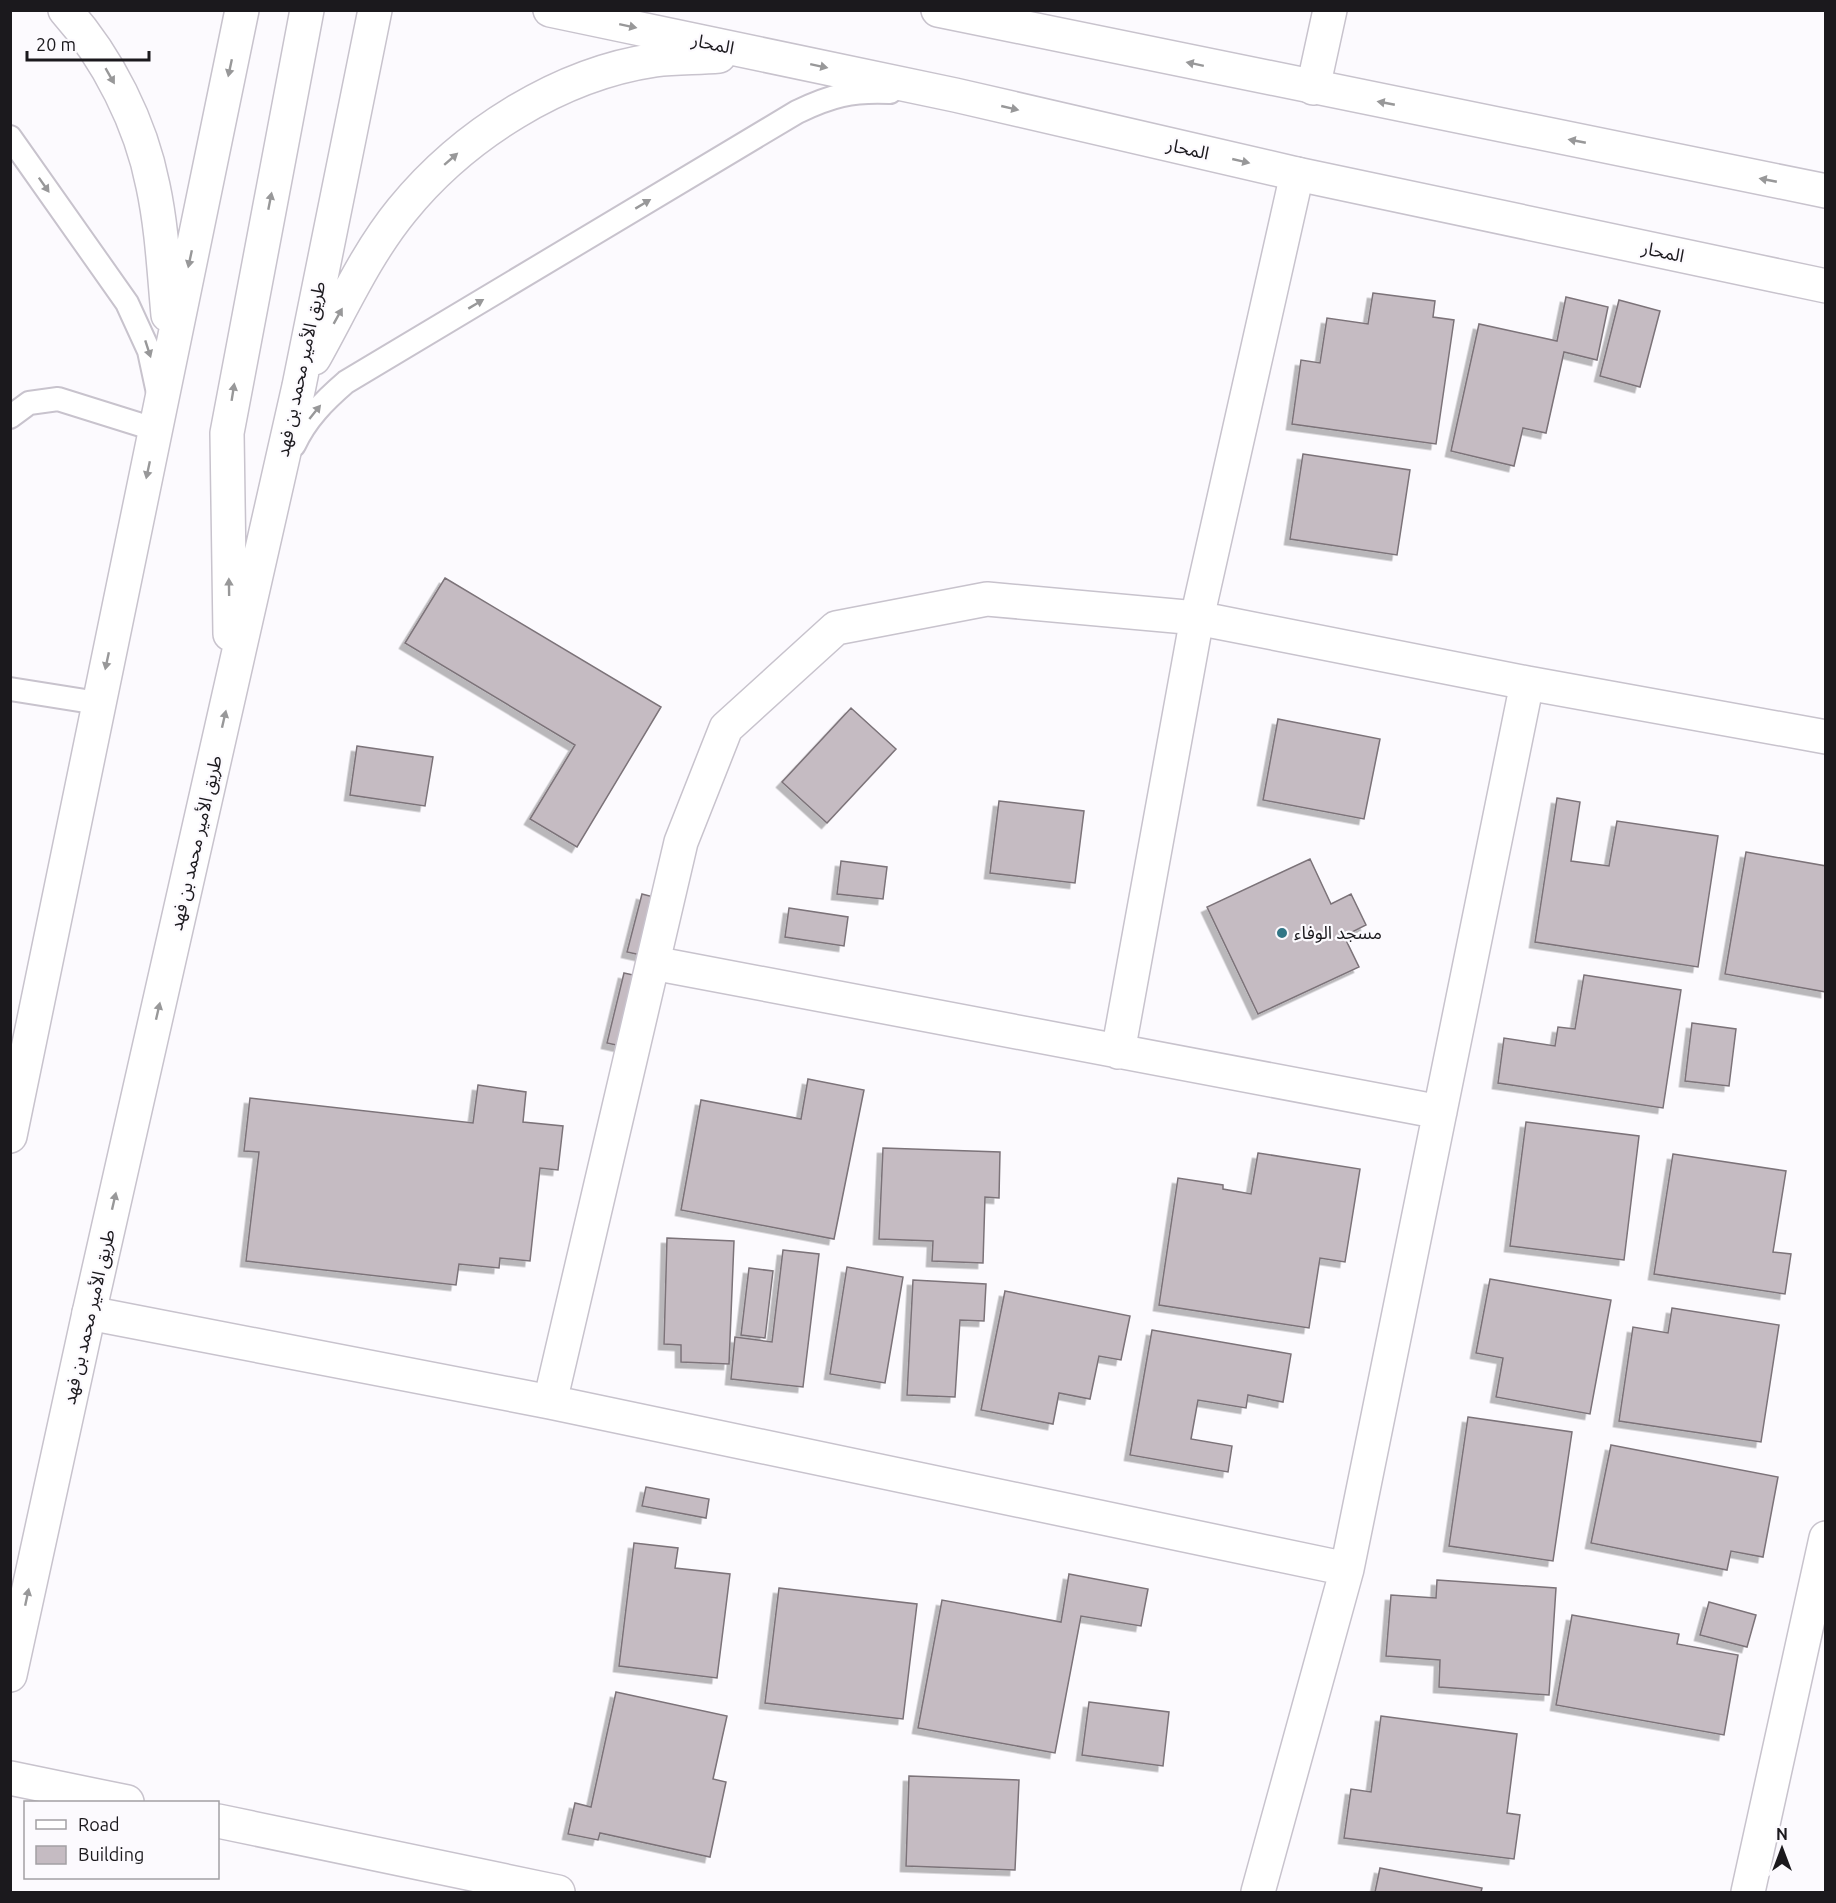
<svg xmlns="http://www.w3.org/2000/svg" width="1836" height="1903" font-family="Ubuntu,'Noto Sans Arabic',sans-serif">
<defs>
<filter id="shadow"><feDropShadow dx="-5.5" dy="5.5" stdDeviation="0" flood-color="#0004"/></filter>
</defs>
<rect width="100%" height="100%" fill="#fcfafe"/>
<path fill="#c5bbc2" stroke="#7c7379" stroke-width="1.5" filter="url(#shadow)" d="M 1373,293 L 1435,301 L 1433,317 L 1454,320 L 1436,444 L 1292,424 L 1301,360 L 1320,363 L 1327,318 L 1368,324 Z
M 1566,297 L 1608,307 L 1597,360 L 1564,352 L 1546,433 L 1523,428 L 1514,466 L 1451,451 L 1479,324 L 1557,341 Z
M 1619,300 L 1660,311 L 1640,387 L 1600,376 Z
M 1303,454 L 1410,470 L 1397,555 L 1290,539 Z
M 445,578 L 661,707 L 577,847 L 530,819 L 575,745 L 405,643 Z
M 851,708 L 896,749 L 827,823 L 782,782 Z
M 1278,719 L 1380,739 L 1364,819 L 1263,800 Z
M 357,746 L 433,757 L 425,806 L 350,795 Z
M 1557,798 L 1580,802 L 1571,861 L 1609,866 L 1617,821 L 1718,836 L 1698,967 L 1535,942 Z
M 999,801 L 1084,811 L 1075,883 L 990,873 Z
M 1746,852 L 1826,866 L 1826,992 L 1725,974 Z
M 1310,859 L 1331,904 L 1351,894 L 1366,925 L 1344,936 L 1359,967 L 1258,1014 L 1207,907 Z
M 841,861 L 887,867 L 883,899 L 837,894 Z
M 642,894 L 665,900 L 650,957 L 627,952 Z
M 789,908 L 848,917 L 844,946 L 785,937 Z
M 624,973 L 647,978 L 630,1048 L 607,1043 Z
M 1584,975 L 1681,990 L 1663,1108 L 1498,1083 L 1504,1038 L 1555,1046 L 1558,1027 L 1575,1029 Z
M 1692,1023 L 1736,1029 L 1729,1086 L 1685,1081 Z
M 808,1079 L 864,1090 L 834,1239 L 681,1210 L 701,1100 L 801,1119 Z
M 478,1085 L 526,1092 L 523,1122 L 563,1126 L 558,1170 L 540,1168 L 530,1261 L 500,1258 L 499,1268 L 459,1264 L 456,1285 L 246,1261 L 259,1152 L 244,1151 L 250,1098 L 473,1123 Z
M 1526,1122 L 1639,1136 L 1624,1260 L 1510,1246 Z
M 883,1148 L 1000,1152 L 999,1198 L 985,1197 L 983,1263 L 932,1261 L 933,1241 L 879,1239 Z
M 1258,1153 L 1360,1169 L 1345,1262 L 1320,1258 L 1309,1328 L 1159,1305 L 1178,1178 L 1223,1185 L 1223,1189 L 1251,1194 Z
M 1673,1154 L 1786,1171 L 1773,1252 L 1791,1254 L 1785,1294 L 1654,1274 Z
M 667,1238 L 734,1241 L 729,1364 L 681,1362 L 681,1345 L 664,1344 Z
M 783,1250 L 819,1254 L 803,1387 L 731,1379 L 735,1337 L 772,1342 Z
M 847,1267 L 903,1277 L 885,1383 L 830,1374 Z
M 749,1268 L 773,1271 L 765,1338 L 741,1335 Z
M 1490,1279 L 1611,1300 L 1590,1414 L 1496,1397 L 1503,1358 L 1476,1353 Z
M 913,1280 L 986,1284 L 984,1321 L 960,1320 L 955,1397 L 907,1395 Z
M 1005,1291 L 1130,1316 L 1121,1360 L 1099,1356 L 1090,1399 L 1059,1393 L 1053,1424 L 981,1410 Z
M 1672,1308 L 1779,1325 L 1761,1442 L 1619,1421 L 1633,1327 L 1668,1333 Z
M 1152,1330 L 1291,1354 L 1283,1402 L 1248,1395 L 1246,1408 L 1198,1400 L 1191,1439 L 1232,1446 L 1228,1472 L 1130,1455 Z
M 1468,1417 L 1572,1432 L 1553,1561 L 1449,1546 Z
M 1611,1445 L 1778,1477 L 1763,1557 L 1731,1551 L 1727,1570 L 1591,1543 Z
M 646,1487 L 709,1499 L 706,1518 L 642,1506 Z
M 634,1543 L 678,1548 L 675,1568 L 730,1574 L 717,1678 L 619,1666 Z
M 1069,1574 L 1148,1589 L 1141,1626 L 1081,1616 L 1055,1753 L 918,1728 L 942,1600 L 1061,1622 Z
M 1437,1580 L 1556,1588 L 1549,1695 L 1439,1687 L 1440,1660 L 1386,1656 L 1391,1595 L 1436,1598 Z
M 779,1588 L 917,1604 L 903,1719 L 765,1703 Z
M 1709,1602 L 1756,1615 L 1747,1647 L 1700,1635 Z
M 1572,1615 L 1679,1634 L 1677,1644 L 1738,1655 L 1724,1735 L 1556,1705 Z
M 616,1692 L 727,1716 L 713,1779 L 726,1782 L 710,1857 L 600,1833 L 598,1840 L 568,1834 L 575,1803 L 591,1807 Z
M 1089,1702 L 1169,1712 L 1163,1766 L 1082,1755 Z
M 1381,1716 L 1517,1734 L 1507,1813 L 1520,1815 L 1514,1859 L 1344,1838 L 1351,1789 L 1371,1792 Z
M 909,1776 L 1019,1780 L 1015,1870 L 906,1866 Z
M 1380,1868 L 1482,1888 L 1481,1892 L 1375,1892 Z"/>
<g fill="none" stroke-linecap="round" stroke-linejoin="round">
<defs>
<path id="lane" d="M 10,137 L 127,303 L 149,351 L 158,393
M 10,417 L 29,403 L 58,399 L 157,430
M 294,445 C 306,419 324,401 346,382 L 797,112 C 830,96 852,90 890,92
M 10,689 L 98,703"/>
<path id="street" d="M 1313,88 L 1330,10
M 653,963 L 1440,1112
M 1118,1052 L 1197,618 L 1297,174
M 89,1313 L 550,1402 L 1347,1569
M 550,1402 L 681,842 L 726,728 L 836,628 L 987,599 L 1197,618 L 1527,683 L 1826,737
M 10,1778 L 127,1802
M 218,1821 L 558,1892
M 1258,1892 L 1347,1569 L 1527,683
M 1748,1892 L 1826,1538"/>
<path id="secondary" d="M 65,10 C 108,58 141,124 153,186 C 162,228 164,272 168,315
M 550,10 L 955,95 L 1297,174 L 1826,286
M 938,10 L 1826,191
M 314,358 C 342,308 366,254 402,210 C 463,135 559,74 655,60 C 676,57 698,58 719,56
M 230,634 L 227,433 L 307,10
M 10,1136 L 242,10
M 10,1675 L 89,1313 L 299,386 L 375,10"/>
</defs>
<use href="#lane" stroke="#c8c3cd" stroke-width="26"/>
<use href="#street" stroke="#c8c3cd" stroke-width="36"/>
<use href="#secondary" stroke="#c8c3cd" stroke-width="36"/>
<use href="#lane" stroke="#fff" stroke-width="22"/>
<use href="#street" stroke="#fff" stroke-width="33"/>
<use href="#secondary" stroke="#fff" stroke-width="33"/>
</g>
<defs><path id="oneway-solid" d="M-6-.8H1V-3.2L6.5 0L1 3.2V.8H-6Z" transform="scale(1.5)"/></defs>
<g fill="#989899">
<use href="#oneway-solid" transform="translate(628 26) rotate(12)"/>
<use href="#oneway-solid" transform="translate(1195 64) rotate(-168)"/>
<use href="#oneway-solid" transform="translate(819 66) rotate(12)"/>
<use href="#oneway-solid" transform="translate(230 68) rotate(102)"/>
<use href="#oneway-solid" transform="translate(110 76) rotate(60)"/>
<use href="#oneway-solid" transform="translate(1386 103) rotate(-169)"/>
<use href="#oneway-solid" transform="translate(1010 108) rotate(13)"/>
<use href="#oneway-solid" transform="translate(1577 141) rotate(-169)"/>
<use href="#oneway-solid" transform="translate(451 159) rotate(-41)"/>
<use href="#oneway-solid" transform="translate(1241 161) rotate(13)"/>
<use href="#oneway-solid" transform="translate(1768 180) rotate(-169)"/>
<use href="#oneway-solid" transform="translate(44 185) rotate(55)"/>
<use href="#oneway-solid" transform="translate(270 201) rotate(-79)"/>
<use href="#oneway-solid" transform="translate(643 204) rotate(-31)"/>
<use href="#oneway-solid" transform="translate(190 259) rotate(102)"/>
<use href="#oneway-solid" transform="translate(476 304) rotate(-31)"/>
<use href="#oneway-solid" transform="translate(338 316) rotate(-61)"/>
<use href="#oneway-solid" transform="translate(148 349) rotate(72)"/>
<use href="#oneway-solid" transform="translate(233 392) rotate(-81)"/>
<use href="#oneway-solid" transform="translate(315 412) rotate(-51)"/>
<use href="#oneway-solid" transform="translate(148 470) rotate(102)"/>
<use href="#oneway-solid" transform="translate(229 587) rotate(-91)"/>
<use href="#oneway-solid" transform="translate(107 661) rotate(102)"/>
<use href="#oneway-solid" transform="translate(224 719) rotate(-77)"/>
<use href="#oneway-solid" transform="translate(158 1011) rotate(-77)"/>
<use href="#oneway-solid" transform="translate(114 1201) rotate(-77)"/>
<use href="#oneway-solid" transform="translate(27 1597) rotate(-78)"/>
</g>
<circle fill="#327686" stroke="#fcfafe" stroke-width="2" cx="1282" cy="933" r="6"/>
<g text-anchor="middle" stroke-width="4.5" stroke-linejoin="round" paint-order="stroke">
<g font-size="18" fill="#1b191d" stroke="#fcfafe">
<text transform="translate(713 44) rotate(12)" y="6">المحار</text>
<text transform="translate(1188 149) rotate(13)" y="6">المحار</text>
<text transform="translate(1663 252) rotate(12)" y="6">المحار</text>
<text transform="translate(301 369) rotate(-78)" y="6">طريق الأمير محمد بن فهد</text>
<text transform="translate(196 843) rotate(-77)" y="6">طريق الأمير محمد بن فهد</text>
<text transform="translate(89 1317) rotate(-77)" y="6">طريق الأمير محمد بن فهد</text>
</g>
<g font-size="18" fill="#1b191d" stroke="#fcfafe" text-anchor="start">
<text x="1294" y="939">مسجد الوفاء</text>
</g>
</g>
<rect width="1836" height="1903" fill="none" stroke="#1b191d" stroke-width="24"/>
<rect x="24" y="1801" width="195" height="78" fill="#fcfafe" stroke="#a2a0a4" stroke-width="1.5"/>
<rect x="36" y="1820" width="30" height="9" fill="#ffffff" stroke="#a2a0a4" stroke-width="1.5"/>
<text x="78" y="1831" font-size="18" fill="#1b191d">Road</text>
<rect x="36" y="1846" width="30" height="18" fill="#c5bbc2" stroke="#a2a0a4" stroke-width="1.5"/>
<text x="78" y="1861" font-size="18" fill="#1b191d">Building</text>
<g transform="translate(1782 1849)" stroke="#fcfafe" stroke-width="4.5" paint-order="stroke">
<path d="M0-4.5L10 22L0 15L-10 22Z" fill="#1b191d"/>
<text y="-9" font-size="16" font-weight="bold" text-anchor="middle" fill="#1b191d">N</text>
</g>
<path d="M27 51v9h122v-9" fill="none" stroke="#1b191d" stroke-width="3"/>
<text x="36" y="51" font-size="18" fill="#1b191d" stroke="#fcfafe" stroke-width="4.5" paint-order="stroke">20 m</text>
</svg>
